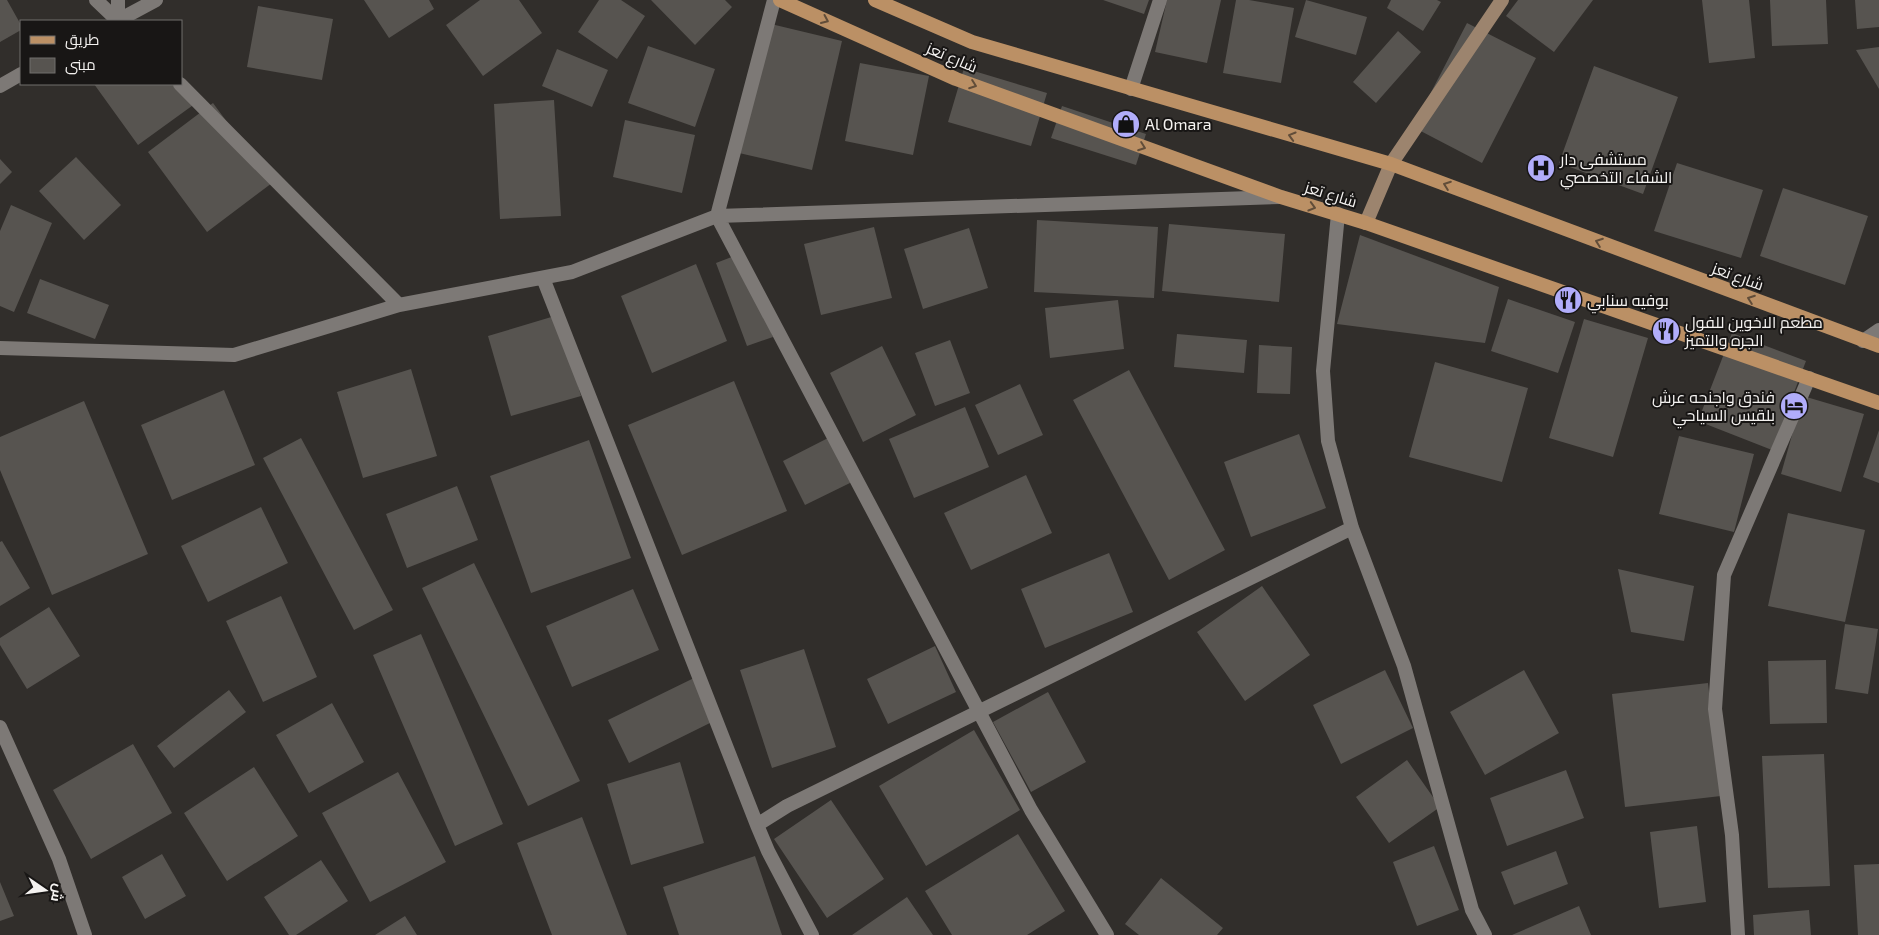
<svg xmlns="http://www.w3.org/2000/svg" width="1879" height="935" font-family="'Exo 2',Cairo,sans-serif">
<rect width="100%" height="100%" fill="#312e2b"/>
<path fill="#575450" d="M 0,0 L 7,0 L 21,25 L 21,30 L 0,42 Z
M 364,0 L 429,0 L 434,9 L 389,38 Z
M 480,0 L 519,0 L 542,33 L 483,76 L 446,25 Z
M 599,0 L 621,0 L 645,16 L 617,59 L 578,32 Z
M 651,0 L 725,0 L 732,7 L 695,45 Z
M 1103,0 L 1149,0 L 1144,14 Z
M 1167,0 L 1221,0 L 1207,63 L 1155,52 Z
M 1236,0 L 1249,0 L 1294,8 L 1281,83 L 1223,73 Z
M 1306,0 L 1367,17 L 1356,55 L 1295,37 Z
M 1391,0 L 1437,0 L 1441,2 L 1423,31 L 1387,8 Z
M 1518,0 L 1593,0 L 1554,52 L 1506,16 Z
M 1702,0 L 1749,0 L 1755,58 L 1709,63 Z
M 1770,0 L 1826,0 L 1828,44 L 1772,46 Z
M 1855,0 L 1879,0 L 1879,27 L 1857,29 Z
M 258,6 L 333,19 L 322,80 L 247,67 Z
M 1467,23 L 1536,58 L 1482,163 L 1413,127 Z
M 771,24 L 842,41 L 812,170 L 739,153 Z
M 1398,31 L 1421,52 L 1376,103 L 1353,82 Z
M 648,46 L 715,69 L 695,127 L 628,103 Z
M 1879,47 L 1879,89 L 1856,50 Z
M 557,49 L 608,70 L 592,107 L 542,86 Z
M 860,63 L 929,76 L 913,155 L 845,141 Z
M 1594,66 L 1678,97 L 1643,194 L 1559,163 Z
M 964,68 L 1047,93 L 1031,146 L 948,122 Z
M 94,84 L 181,84 L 196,103 L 138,145 Z
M 554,100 L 561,216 L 500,219 L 494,104 Z
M 213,103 L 272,183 L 207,232 L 148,152 Z
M 1062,106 L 1146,134 L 1136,165 L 1051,138 Z
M 625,120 L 695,135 L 682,193 L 613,177 Z
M 76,157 L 121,205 L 84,240 L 39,191 Z
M 0,159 L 12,172 L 0,184 Z
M 1677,163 L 1763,190 L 1741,258 L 1654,231 Z
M 1783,188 L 1868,216 L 1845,285 L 1760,256 Z
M 11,205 L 52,223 L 14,312 L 0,306 L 0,231 Z
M 1037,220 L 1158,227 L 1154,298 L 1034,292 Z
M 1169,224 L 1285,234 L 1279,302 L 1162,291 Z
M 874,227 L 892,298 L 821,315 L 804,244 Z
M 969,228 L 988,288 L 923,309 L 904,249 Z
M 1360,235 L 1499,287 L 1485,343 L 1337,324 Z
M 742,253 L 773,337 L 747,346 L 716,263 Z
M 696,264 L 727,341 L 652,373 L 621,296 Z
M 40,279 L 109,305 L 95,339 L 27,313 Z
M 1508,299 L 1575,322 L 1558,373 L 1491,351 Z
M 1118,300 L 1124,349 L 1050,358 L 1045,308 Z
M 558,315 L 581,396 L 511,416 L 488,336 Z
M 1584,319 L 1648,338 L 1613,457 L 1549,438 Z
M 1732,333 L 1806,361 L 1772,450 L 1698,421 Z
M 1177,334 L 1247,340 L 1244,373 L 1174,367 Z
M 950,340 L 970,393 L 935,406 L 915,353 Z
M 1259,345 L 1292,347 L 1290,394 L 1257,393 Z
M 882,346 L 916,415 L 863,442 L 830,373 Z
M 1435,362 L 1528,388 L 1502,482 L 1409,457 Z
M 411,369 L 437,456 L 363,478 L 337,392 Z
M 1129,370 L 1225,550 L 1169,580 L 1073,400 Z
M 734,381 L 787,511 L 682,555 L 628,425 Z
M 1020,384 L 1043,435 L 998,455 L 975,405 Z
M 224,390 L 255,465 L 172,500 L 141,425 Z
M 1803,396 L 1864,414 L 1841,492 L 1781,474 Z
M 84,401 L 148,554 L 52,595 L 0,470 L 0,437 Z
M 965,407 L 989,467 L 914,498 L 889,439 Z
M 1879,430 L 1879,483 L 1863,477 Z
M 1299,434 L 1326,508 L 1251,537 L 1224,462 Z
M 1679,436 L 1754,454 L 1734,532 L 1659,514 Z
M 830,437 L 852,482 L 805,505 L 783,461 Z
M 301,438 L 393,610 L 354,630 L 263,458 Z
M 589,440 L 631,558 L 531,593 L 490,476 Z
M 1026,475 L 1052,533 L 971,570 L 944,513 Z
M 457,486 L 478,540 L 407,568 L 386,514 Z
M 261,507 L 288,563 L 208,602 L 181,546 Z
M 1788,513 L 1865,530 L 1845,622 L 1768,606 Z
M 2,541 L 30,588 L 0,606 L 0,542 Z
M 1109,553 L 1133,612 L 1045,648 L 1021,589 Z
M 474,563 L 580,781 L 528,806 L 422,588 Z
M 1618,569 L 1694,586 L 1684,641 L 1631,632 Z
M 1262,586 L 1310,655 L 1245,701 L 1197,632 Z
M 633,589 L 659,650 L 572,687 L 546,626 Z
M 281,596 L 317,677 L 263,702 L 226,621 Z
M 49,607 L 80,656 L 27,689 L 0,645 L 0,638 Z
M 1845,624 L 1878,629 L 1868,694 L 1835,689 Z
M 421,634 L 503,824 L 455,846 L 373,655 Z
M 935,646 L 956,692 L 888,724 L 867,679 Z
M 804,649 L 836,747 L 772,768 L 740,670 Z
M 1826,660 L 1827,723 L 1770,724 L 1768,661 Z
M 1385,670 L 1413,728 L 1341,764 L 1313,705 Z
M 1524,670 L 1559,733 L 1485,775 L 1450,712 Z
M 694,678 L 714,721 L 629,763 L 608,720 Z
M 1708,683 L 1721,796 L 1625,807 L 1612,694 Z
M 229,690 L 246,712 L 174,768 L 157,746 Z
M 1048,692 L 1086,762 L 1031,792 L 993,722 Z
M 332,703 L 364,762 L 309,793 L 276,735 Z
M 974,730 L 1020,810 L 926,866 L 879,786 Z
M 133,744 L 172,813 L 91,859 L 53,790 Z
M 1824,754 L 1830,886 L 1768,888 L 1762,756 Z
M 1407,760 L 1440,807 L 1389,843 L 1356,797 Z
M 680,762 L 704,843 L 631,865 L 607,784 Z
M 254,767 L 298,836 L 227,881 L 184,813 Z
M 1566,770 L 1584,818 L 1507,846 L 1490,798 Z
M 398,772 L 446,862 L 370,902 L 322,813 Z
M 831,800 L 884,879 L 827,918 L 774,839 Z
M 582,817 L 627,935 L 552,935 L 517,843 Z
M 1697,826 L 1706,902 L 1659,908 L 1650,832 Z
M 1018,834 L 1065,911 L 1027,935 L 952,935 L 925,891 Z
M 1434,846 L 1459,910 L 1417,926 L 1393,862 Z
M 1556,851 L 1568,884 L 1514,905 L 1501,872 Z
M 162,854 L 186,896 L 145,919 L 122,877 Z
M 755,856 L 782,935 L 679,935 L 663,887 Z
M 321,860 L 348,901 L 296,935 L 289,935 L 264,897 Z
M 1879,864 L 1879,935 L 1858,935 L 1854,865 Z
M 1161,878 L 1223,928 L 1217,935 L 1139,935 L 1125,924 Z
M 0,882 L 14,916 L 0,921 Z
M 907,897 L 933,935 L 852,935 Z
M 1579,906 L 1591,935 L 1512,935 Z
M 1809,910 L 1811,935 L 1754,935 L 1753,915 Z
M 405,916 L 417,935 L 375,935 Z"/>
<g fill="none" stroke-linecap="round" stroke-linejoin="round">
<path stroke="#7d7976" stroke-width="14" d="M 96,0 L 118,21
M 774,0 L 717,216 L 1031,810 L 1107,935
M 117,21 L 156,0
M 118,21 L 118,0
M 180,84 L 399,305
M 0,86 L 21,74
M 1131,89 L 1160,0
M 1338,214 L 1323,371 L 1328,441 L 1352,528 L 1404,666 L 1472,910 L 1485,935
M 543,278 L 757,825 L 768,851 L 812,935
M 1863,341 L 1879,330
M 0,348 L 234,355 L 399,305 L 572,272 L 717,216 L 1280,197
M 0,727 L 59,859 L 85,935
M 757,825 L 787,806 L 1352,528
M 1738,935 L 1732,835 L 1715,709 L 1724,575 L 1809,378"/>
<path stroke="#9c846e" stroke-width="14" d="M 1366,223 L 1391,164 L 1502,0"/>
<path stroke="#bb9065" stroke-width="14" d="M 780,0 L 956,79 L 1281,197 L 1366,223 L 1879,403
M 875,0 L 972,42 L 1391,164 L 1879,346"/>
</g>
<defs><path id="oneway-chevron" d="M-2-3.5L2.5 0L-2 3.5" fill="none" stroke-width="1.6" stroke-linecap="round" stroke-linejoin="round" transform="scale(1.25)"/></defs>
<g stroke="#614d39">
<use href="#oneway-chevron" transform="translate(825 20) rotate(24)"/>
<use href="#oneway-chevron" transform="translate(973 85) rotate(20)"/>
<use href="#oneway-chevron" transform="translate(1292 136) rotate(-164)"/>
<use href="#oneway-chevron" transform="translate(1142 147) rotate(20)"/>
<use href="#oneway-chevron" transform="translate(1447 185) rotate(-160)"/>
<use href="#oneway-chevron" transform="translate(1312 207) rotate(16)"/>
<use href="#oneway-chevron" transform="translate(1599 242) rotate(-160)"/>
<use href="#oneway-chevron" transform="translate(1751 299) rotate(-160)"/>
</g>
<defs>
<symbol id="shop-disc" viewBox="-11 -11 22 22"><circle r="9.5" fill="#b1adfa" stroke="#181615"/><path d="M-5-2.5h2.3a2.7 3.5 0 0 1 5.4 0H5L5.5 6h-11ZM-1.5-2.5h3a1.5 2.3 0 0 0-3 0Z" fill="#111"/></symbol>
<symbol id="hospital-disc" viewBox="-11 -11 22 22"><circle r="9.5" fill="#b1adfa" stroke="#181615"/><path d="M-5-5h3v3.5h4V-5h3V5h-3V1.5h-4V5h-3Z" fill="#111"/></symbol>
<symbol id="restaurant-disc" viewBox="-11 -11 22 22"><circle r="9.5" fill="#b1adfa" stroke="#181615"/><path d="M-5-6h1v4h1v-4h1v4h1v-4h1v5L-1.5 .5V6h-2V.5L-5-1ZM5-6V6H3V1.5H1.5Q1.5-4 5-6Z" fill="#111"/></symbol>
<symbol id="hotel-disc" viewBox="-11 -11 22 22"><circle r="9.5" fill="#b1adfa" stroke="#181615"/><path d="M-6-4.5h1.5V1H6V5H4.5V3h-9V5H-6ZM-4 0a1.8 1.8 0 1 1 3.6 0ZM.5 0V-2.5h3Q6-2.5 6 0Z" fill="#111"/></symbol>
</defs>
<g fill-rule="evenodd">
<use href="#shop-disc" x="1110" y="108" width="32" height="32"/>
<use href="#hospital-disc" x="1525" y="152" width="32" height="32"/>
<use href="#restaurant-disc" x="1552" y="284" width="32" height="32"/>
<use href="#restaurant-disc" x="1650" y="315" width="32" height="32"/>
<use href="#hotel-disc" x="1778" y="390" width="32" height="32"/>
</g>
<g text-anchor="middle" stroke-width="4" stroke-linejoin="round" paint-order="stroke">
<g font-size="16" fill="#f4f2f0" stroke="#181615">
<text transform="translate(952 57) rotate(23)" y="6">شارع تعز</text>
<text transform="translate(1331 194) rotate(17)" y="6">شارع تعز</text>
<text transform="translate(1738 276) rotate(20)" y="6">شارع تعز</text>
</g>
<g font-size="16" fill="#f4f2f0" stroke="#181615" text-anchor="start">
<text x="1145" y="130">Al Omara</text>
<text x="1560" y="165">مستشفى دار<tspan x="1560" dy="18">الشفاء التخصصي</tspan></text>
<text x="1587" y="306">بوفيه سنابي</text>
<text x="1685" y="328">مطعم الاخوين للفول<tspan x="1685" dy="18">الجره والتميز</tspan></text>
<text x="1775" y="403" text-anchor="end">فندق واجنحه عرش<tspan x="1775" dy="18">بلقيس السياحي</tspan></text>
</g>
</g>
<rect x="20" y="20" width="162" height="65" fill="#181615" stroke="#706e6d"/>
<rect x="30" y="36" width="25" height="8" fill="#bb9065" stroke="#706e6d"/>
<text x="65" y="45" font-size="15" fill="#f4f2f0">طريق</text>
<rect x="30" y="58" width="25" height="15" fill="#575450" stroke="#706e6d"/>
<text x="65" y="70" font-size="15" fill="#f4f2f0">مبنى</text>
<g transform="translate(45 890) rotate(103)" stroke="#181615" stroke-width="4" paint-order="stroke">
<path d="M0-4L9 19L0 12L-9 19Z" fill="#f4f2f0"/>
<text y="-8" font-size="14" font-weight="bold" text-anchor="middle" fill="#f4f2f0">ش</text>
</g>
</svg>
